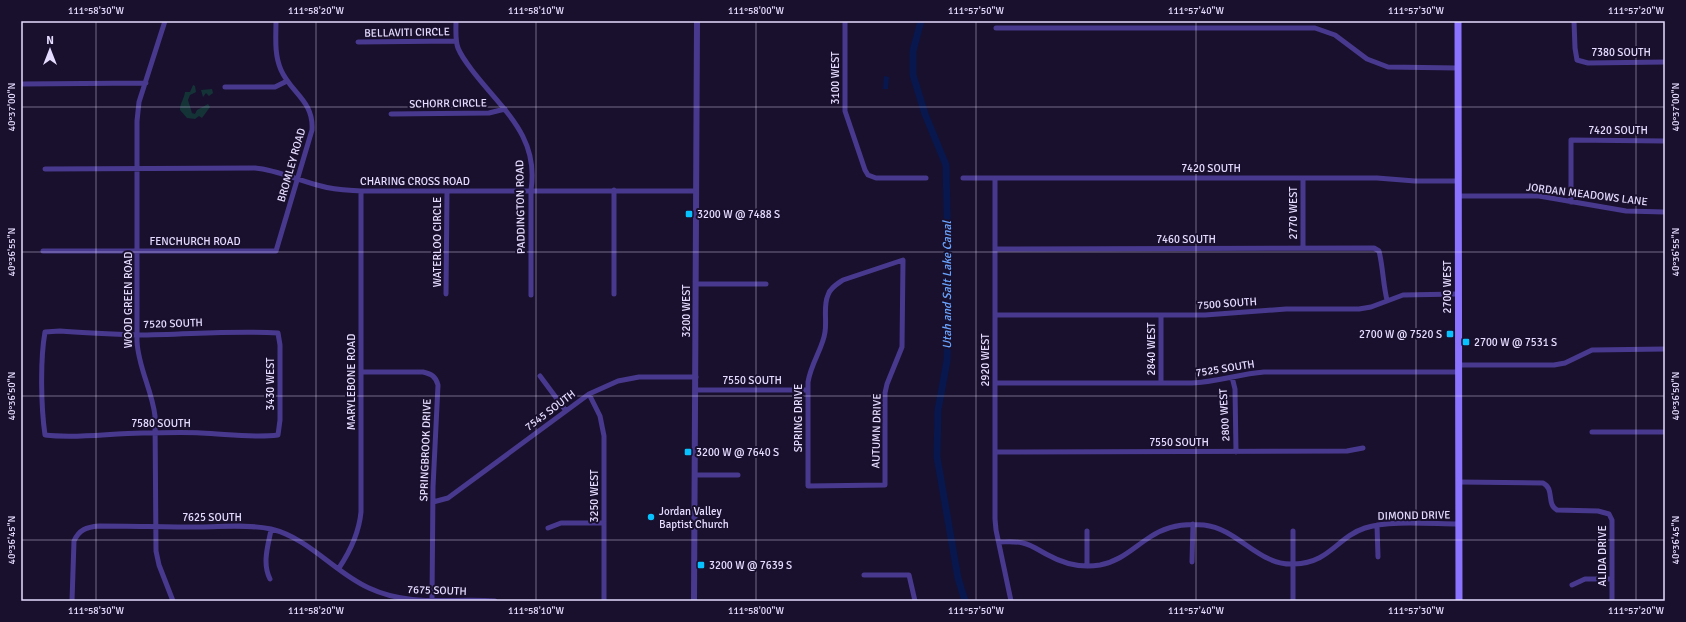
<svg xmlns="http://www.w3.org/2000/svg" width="1686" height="622" font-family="Signika,sans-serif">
<rect width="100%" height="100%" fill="#19102d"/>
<path fill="#133337" d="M 193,85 L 195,86 L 196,92 L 190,95 L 188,100 L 192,113 L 195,114 L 197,110 L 208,104 L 210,107 L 202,118 L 199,116 L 195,119 L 187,118 L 180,110 C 180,103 184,99 185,92 L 190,92 Z
M 212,89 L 213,93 L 209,96 L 206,93 L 203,97 L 201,90 Z"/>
<path fill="#08174d" d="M 884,76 L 889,77 L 888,89 L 883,89 Z"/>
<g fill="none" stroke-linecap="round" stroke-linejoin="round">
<path stroke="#08174d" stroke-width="7" d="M 921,21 L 913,51 L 913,75 L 925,114 L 946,165 L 949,302 L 947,361 L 938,410 L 937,457 L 958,578 L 965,601"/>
<path stroke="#49398e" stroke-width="5" d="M 165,21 L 139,102 L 137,121 L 137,341 C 138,367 152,390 155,416 L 156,551 L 159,565 L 173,601
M 456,21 C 456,30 455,40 458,48 C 462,58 469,66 475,74 C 504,111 539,137 531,190 L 531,295
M 845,21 L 845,111 L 865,170 L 868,175 L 876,178 L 926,178
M 1574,21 L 1575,48 L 1577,60 L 1588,63 L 1665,62
M 996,28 L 1315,28 L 1335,35 L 1367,59 L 1388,67 L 1458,68
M 358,42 L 456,41
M 21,84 L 146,83
M 225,87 L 275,87 L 287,81
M 391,114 L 489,113 L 505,109
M 45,169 L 255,168 C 278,170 299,181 321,186 C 334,190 347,190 361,191 L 696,191
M 963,178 L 1377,178 L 1415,181 L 1458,181
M 995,178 L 995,519 L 996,530 L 1011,601
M 1303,178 L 1303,247
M 614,190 L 614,294
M 1458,196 L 1539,196 L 1626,211 L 1665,212
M 1571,202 L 1571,140 L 1665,141
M 995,249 L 1374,248 L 1379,251 C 1383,267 1383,284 1387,300
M 43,251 L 276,251 L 312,130 C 314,101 291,93 281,70 C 274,54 276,37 276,21
M 903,260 L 902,347 L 887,384 L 885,393 L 885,485 L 808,486 L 808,382 C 811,363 823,348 825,332 C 827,320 823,306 828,295 C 830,288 837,284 843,280 Z
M 696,284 L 766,284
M 446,294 L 447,191
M 995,315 L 1205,315 L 1286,309 L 1359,309 L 1371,307 L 1403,295 L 1458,294
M 60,331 C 85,333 111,334 137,335 C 184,335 231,330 278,333 L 280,345 L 280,420 L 278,435 C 252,438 227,434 201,433 C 182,432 162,433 143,433 C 110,433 78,439 45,435 C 41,407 40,360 45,332 Z
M 1458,365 L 1554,365 L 1565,363 L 1592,350 L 1665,349
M 361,372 L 423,372 C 432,374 436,377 438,385 L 433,487 L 432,600
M 540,376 L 566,411
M 1232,377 L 1235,389 L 1236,452
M 995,383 L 1192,383 C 1216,382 1239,374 1264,372 L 1458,372
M 1161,383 L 1161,315
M 696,390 L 808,390
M 589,394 L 600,416 L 604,436 L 604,601
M 1592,432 L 1665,432
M 995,452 L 1347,451 L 1363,448
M 695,475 L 738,475
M 1459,482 L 1543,483 C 1555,489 1546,504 1557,510 L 1598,511 L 1609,514 L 1612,520 L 1612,601
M 433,502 L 448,498 L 589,394 L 618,381 L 639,377 L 696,377
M 1377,525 L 1378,557
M 548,528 L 561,523 L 604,523
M 1293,531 L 1293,601
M 999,542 C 1007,542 1015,541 1023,543 C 1032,545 1040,551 1048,555 C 1064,564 1082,568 1100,565 C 1121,561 1133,548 1150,537 C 1166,526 1185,523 1204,525 C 1239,529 1258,566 1294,564 C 1330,563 1337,537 1365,528 C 1389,520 1432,524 1459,524
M 1192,562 L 1193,524
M 1087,566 L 1087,531
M 339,568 C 351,550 359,533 361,512 L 361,191
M 864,575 L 909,575 L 915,601
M 270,579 C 262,563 268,546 271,530
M 1572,585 L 1585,579 L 1612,579
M 72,601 L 74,541 C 79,530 86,527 99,526 C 132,526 165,527 199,527 C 222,527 248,524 271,529 C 309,538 335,573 369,588 C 409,607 452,598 495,601"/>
<path stroke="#49398e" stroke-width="6" d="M 694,601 L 697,21"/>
<path stroke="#8b73ff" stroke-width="7" d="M 1458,21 L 1459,601"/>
</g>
<path fill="none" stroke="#e5dcff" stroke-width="1" stroke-opacity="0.45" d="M 96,21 L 96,601M 316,21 L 316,601M 536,21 L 536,601M 756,21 L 756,601M 976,21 L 976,601M 1196,21 L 1196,601M 1416,21 L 1416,601M 1636,21 L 1636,601M 21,107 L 1665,107M 21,252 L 1665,252M 21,396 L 1665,396M 21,540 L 1665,540"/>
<g fill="#08c2ff" stroke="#19102d" stroke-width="1.5">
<rect x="685" y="210" width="8" height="8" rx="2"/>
<rect x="1446" y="330" width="8" height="8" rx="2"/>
<rect x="1462" y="338" width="8" height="8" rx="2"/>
<rect x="684" y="448" width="8" height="8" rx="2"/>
<circle cx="651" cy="517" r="4"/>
<rect x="697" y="561" width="8" height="8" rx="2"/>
</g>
<g text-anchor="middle" stroke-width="4" stroke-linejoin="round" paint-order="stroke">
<g font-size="11" fill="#e5dcff" stroke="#19102d">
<text transform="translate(407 32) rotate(-1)" y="4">BELLAVITI CIRCLE</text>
<text x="1621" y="56">7380 SOUTH</text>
<text transform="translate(835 78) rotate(-90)" y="4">3100 WEST</text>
<text transform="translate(448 103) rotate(-1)" y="4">SCHORR CIRCLE</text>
<text x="1618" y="134">7420 SOUTH</text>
<text transform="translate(291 165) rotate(-74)" y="4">BROMLEY ROAD</text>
<text x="1211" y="172">7420 SOUTH</text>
<text x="415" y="185">CHARING CROSS ROAD</text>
<text transform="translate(1587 194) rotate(7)" y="4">JORDAN MEADOWS LANE</text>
<text transform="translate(520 207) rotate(-91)" y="4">PADDINGTON ROAD</text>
<text transform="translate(1293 213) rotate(-90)" y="4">2770 WEST</text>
<text x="1186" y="243">7460 SOUTH</text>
<text x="195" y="245">FENCHURCH ROAD</text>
<text transform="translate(437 242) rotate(-90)" y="4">WATERLOO CIRCLE</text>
<text transform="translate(1447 287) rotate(-90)" y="4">2700 WEST</text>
<text transform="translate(128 300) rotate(-90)" y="4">WOOD GREEN ROAD</text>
<text transform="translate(1227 303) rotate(-4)" y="4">7500 SOUTH</text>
<text transform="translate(686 311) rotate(-90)" y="4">3200 WEST</text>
<text transform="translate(173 323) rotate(-2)" y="4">7520 SOUTH</text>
<text transform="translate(1151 349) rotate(-90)" y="4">2840 WEST</text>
<text transform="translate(985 360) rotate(-90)" y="4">2920 WEST</text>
<text transform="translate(1225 368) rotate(-9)" y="4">7525 SOUTH</text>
<text x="752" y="384">7550 SOUTH</text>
<text transform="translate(351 382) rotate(-90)" y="4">MARYLEBONE ROAD</text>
<text transform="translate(270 384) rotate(-90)" y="4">3430 WEST</text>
<text transform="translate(550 410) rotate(-37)" y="4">7545 SOUTH</text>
<text transform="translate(1224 415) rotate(-93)" y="4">2800 WEST</text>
<text transform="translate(798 418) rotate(-90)" y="4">SPRING DRIVE</text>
<text x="161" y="427">7580 SOUTH</text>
<text transform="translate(876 431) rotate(-89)" y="4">AUTUMN DRIVE</text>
<text x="1179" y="446">7550 SOUTH</text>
<text transform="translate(425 450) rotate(-88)" y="4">SPRINGBROOK DRIVE</text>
<text transform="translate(594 496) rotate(-90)" y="4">3250 WEST</text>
<text transform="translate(1414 515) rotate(-1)" y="4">DIMOND DRIVE</text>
<text x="212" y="521">7625 SOUTH</text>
<text transform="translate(1602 556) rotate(-90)" y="4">ALIDA DRIVE</text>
<text transform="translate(437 590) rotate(2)" y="4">7675 SOUTH</text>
</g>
<g font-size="11" fill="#e5dcff" stroke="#19102d" text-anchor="start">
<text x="697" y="218">3200 W @ 7488 S</text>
<text x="1442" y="338" text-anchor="end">2700 W @ 7520 S</text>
<text x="1474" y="346">2700 W @ 7531 S</text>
<text x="696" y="456">3200 W @ 7640 S</text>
<text x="659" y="515">Jordan Valley<tspan x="659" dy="13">Baptist Church</tspan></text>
<text x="709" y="569">3200 W @ 7639 S</text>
</g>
<g font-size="12" font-style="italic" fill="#6aa4ff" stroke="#19102d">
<text transform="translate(947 285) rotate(-90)" y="4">Utah and Salt Lake Canal</text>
</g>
</g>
<rect width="1686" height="622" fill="none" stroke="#19102d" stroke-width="44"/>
<g transform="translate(50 50)" stroke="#19102d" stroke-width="3" paint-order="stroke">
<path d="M0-3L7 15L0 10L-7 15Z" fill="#e5dcff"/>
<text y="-6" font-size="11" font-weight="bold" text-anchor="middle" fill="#e5dcff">N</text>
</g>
<rect x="22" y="22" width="1642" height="578" fill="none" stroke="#e5dcff" stroke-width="1.5"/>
<g font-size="10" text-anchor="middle" fill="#e5dcff">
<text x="96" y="14">111°58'30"W</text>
<text x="316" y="14">111°58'20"W</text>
<text x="536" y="14">111°58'10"W</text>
<text x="756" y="14">111°58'00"W</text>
<text x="976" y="14">111°57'50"W</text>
<text x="1196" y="14">111°57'40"W</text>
<text x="1416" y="14">111°57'30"W</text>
<text x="1636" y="14">111°57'20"W</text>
<text transform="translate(11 107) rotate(-90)" y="4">40°37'00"N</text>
<text transform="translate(1675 107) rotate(-90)" y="4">40°37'00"N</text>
<text transform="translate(11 252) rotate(-90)" y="4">40°36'55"N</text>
<text transform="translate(1675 252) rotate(-90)" y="4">40°36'55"N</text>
<text transform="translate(11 396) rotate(-90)" y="4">40°36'50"N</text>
<text transform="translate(1675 396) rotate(-90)" y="4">40°36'50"N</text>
<text transform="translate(11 540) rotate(-90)" y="4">40°36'45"N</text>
<text transform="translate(1675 540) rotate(-90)" y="4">40°36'45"N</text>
<text x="96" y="614">111°58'30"W</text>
<text x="316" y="614">111°58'20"W</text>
<text x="536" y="614">111°58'10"W</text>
<text x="756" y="614">111°58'00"W</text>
<text x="976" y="614">111°57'50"W</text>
<text x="1196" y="614">111°57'40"W</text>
<text x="1416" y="614">111°57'30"W</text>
<text x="1636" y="614">111°57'20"W</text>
</g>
</svg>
